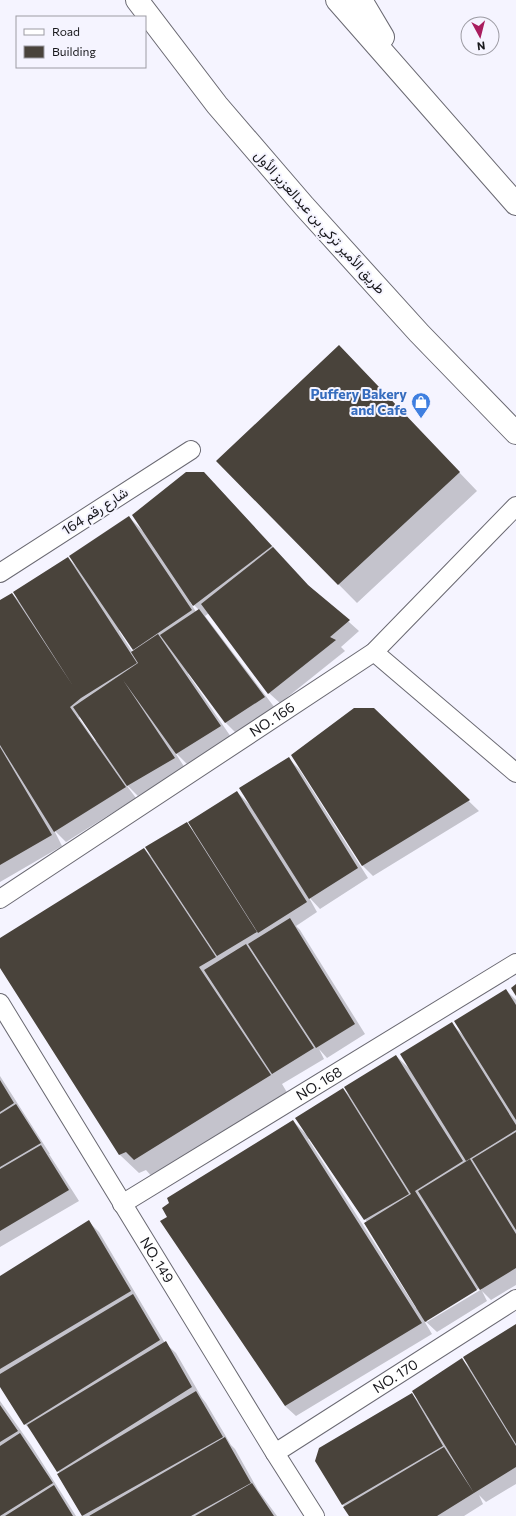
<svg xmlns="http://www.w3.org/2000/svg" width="516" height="1516" font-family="Commissioner,Vazirmatn,sans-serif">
<rect width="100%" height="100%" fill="#f5f4ff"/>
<path fill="#0003" fill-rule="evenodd" d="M 357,365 L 477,491 L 357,603 L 217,461 Z
M 214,483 L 312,589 L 359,631 L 341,647 L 345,651 L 280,703 L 269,693 L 209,613 L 205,616 L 275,708 L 236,733 L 226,723 L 189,673 L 188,674 L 231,737 L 187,764 L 174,751 L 185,768 L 138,796 L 127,785 L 127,786 L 136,798 L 66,842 L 54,830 L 62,846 L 0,882 L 0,601 L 12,594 L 19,601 L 68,558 L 76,566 L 129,517 L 143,531 ZM 190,602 L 191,602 L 199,610 L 196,612 ZM 120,630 L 135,651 L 133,653 L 119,631 ZM 81,716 L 97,740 L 95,741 L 79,718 Z
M 373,709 L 479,811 L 373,876 L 363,866 L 293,755 Z
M 288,758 L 299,769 L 368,878 L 320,909 L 308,896 L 317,912 L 296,926 L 300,930 L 365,1034 L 327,1058 L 319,1049 L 324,1059 L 282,1084 L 288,1094 L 153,1178 L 146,1170 L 139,1173 L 120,1155 L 0,966 L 0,939 L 144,849 L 151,856 L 187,824 L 193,830 L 237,792 L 250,805 Z
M 506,990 L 516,1000 L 516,1285 L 491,1300 L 482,1291 L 487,1301 L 437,1332 L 423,1319 L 432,1334 L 296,1416 L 285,1406 L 293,1121 L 306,1134 L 343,1089 L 352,1098 L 396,1056 L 409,1068 L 451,1023 L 464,1036 ZM 310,1138 L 367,1222 L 417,1307 L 416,1308 L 308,1139 ZM 481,1287 L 482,1289 L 427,1322 L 427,1320 Z
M 0,1076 L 50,1154 L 49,1154 L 79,1201 L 0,1247 Z
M 89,1222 L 99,1232 L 165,1343 L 176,1353 L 202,1398 L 206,1403 L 231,1445 L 235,1449 L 258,1490 L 277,1516 L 83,1516 L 58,1475 L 60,1474 L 33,1433 L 25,1424 L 0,1385 L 0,1277 Z
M 516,1326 L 516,1484 L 486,1502 L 479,1495 L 483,1504 L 464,1516 L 350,1516 L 317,1461 L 412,1395 L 419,1402 L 462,1360 L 470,1368 Z
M 0,1401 L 31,1445 L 76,1516 L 0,1516 Z"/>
<path fill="#49433b" d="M 339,345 L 460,472 L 338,585 L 216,461 Z
M 186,472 L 204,472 L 272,546 L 193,606 L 132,515 Z
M 129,516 L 192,610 L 133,650 L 69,556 Z
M 273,547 L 308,585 L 350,620 L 330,637 L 336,640 L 268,694 L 201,604 Z
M 68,557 L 137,663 L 81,698 L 70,707 L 126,787 L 54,832 L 0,745 L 0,600 L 12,593 L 73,686 L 13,592 Z
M 199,609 L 265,697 L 225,723 L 160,635 Z
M 158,634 L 221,726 L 176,754 L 123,680 L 175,758 L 127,786 L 73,707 L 138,663 L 131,652 Z
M 354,708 L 374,708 L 470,800 L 362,866 L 291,755 Z
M 0,747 L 52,835 L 0,865 Z
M 289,757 L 358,868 L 309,899 L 239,788 Z
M 237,791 L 307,902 L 258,933 L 188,822 Z
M 187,822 L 257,932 L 217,956 L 145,847 Z
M 144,848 L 216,957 L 199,967 L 271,1075 L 134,1160 L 126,1152 L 119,1155 L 0,968 L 0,938 Z
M 290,918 L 355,1024 L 316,1048 L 248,944 Z
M 246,944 L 314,1048 L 272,1074 L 204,970 Z
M 516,984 L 516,996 L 511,988 Z
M 506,989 L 516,1005 L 516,1120 L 454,1021 Z
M 452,1022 L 516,1125 L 516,1130 L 466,1161 L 400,1054 Z
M 396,1055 L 463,1161 L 415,1191 L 477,1290 L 425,1322 L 364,1223 L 411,1194 L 344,1087 Z
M 0,1080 L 14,1103 L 0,1112 Z
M 343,1088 L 409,1194 L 364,1220 L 295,1118 Z
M 16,1104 L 41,1143 L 0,1167 L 0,1114 Z
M 293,1120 L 422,1323 L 285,1406 L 160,1221 L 167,1217 L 162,1208 L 169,1203 L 167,1198 Z
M 516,1132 L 516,1230 L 472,1159 Z
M 41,1145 L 69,1190 L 0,1231 L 0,1169 Z
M 470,1159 L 516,1234 L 516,1268 L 480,1290 L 418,1191 Z
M 89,1220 L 131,1291 L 0,1369 L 0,1276 Z
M 133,1294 L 160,1340 L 24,1425 L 0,1387 L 0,1374 Z
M 516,1324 L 516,1444 L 463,1357 Z
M 166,1341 L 192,1387 L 57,1472 L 27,1425 Z
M 462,1358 L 516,1446 L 516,1467 L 474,1493 L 412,1391 Z
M 196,1391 L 223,1437 L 82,1516 L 57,1474 Z
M 412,1393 L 443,1446 L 342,1505 L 315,1461 L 319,1448 Z
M 0,1405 L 18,1431 L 0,1442 Z
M 20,1433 L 53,1483 L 0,1516 L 0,1446 Z
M 225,1437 L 251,1483 L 191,1516 L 89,1516 Z
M 444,1447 L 474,1493 L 437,1516 L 349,1516 L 343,1507 Z
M 252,1483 L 274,1516 L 195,1516 Z
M 54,1485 L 73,1516 L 5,1516 Z"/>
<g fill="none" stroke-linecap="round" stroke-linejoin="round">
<defs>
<g id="minor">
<path d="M 0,573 L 191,450"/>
<path d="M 374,652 L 516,773"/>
<path id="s1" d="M 0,899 L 374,652 L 516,506"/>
<path id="s2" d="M 0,1003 L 275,1453 L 315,1516"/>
<path id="s3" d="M 122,1204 L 516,963"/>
<path id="s4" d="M 275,1453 L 516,1299"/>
</g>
<path id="secondary" d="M 137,0 L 217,105 L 304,206 L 419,333 L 516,433
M 337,0 L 516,204
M 361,0 L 383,37"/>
</defs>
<use href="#minor" stroke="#6a6972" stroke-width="20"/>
<use href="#secondary" stroke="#6a6972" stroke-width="24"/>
<use href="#minor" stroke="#fff" stroke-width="18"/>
<use href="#secondary" stroke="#fff" stroke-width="22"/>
</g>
<defs>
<symbol id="shop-pin" viewBox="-11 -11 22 30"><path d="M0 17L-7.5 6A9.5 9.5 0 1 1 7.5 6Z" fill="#3f7fe0" stroke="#f5f4ff"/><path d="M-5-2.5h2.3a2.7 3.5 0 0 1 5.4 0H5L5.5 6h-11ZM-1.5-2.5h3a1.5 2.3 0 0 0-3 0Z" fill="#fff"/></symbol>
</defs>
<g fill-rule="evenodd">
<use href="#shop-pin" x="410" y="391" width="22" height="30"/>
</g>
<g text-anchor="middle" stroke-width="4" stroke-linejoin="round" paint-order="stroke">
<g font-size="14" fill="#18181c" stroke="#f5f4ff">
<text transform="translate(320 222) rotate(48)" y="5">طريق الأمير تركي بن عبدالعزيز الأول</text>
<text transform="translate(95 511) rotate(-33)" y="5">شارع رقم 164</text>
<text dy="5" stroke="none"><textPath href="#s1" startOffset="326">NO. 166</textPath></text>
<text dy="5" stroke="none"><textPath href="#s3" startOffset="231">NO. 168</textPath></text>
<text dy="5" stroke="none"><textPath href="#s2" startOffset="301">NO. 149</textPath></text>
<text dy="5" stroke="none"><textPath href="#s4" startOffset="143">NO. 170</textPath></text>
</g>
<g font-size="14" font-weight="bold" fill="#366cbe" stroke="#f5f4ff" text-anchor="end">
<text x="407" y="399">Puffery Bakery<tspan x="407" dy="16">and Cafe</tspan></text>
</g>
</g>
<rect x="16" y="16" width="130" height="52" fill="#f5f4ff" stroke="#9d9ca4"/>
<rect x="24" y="29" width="20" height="6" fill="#ffffff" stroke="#9d9ca4"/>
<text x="52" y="36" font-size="12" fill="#18181c">Road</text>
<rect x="24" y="46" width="20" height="12" fill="#49433b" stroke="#9d9ca4"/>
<text x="52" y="56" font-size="12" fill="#18181c">Building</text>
<g transform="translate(480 36) rotate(173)"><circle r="19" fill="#f5f4ff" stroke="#9d9ca4"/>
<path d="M0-3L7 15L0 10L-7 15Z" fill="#a91d5e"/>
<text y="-6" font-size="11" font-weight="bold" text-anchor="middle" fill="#18181c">N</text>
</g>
</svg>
